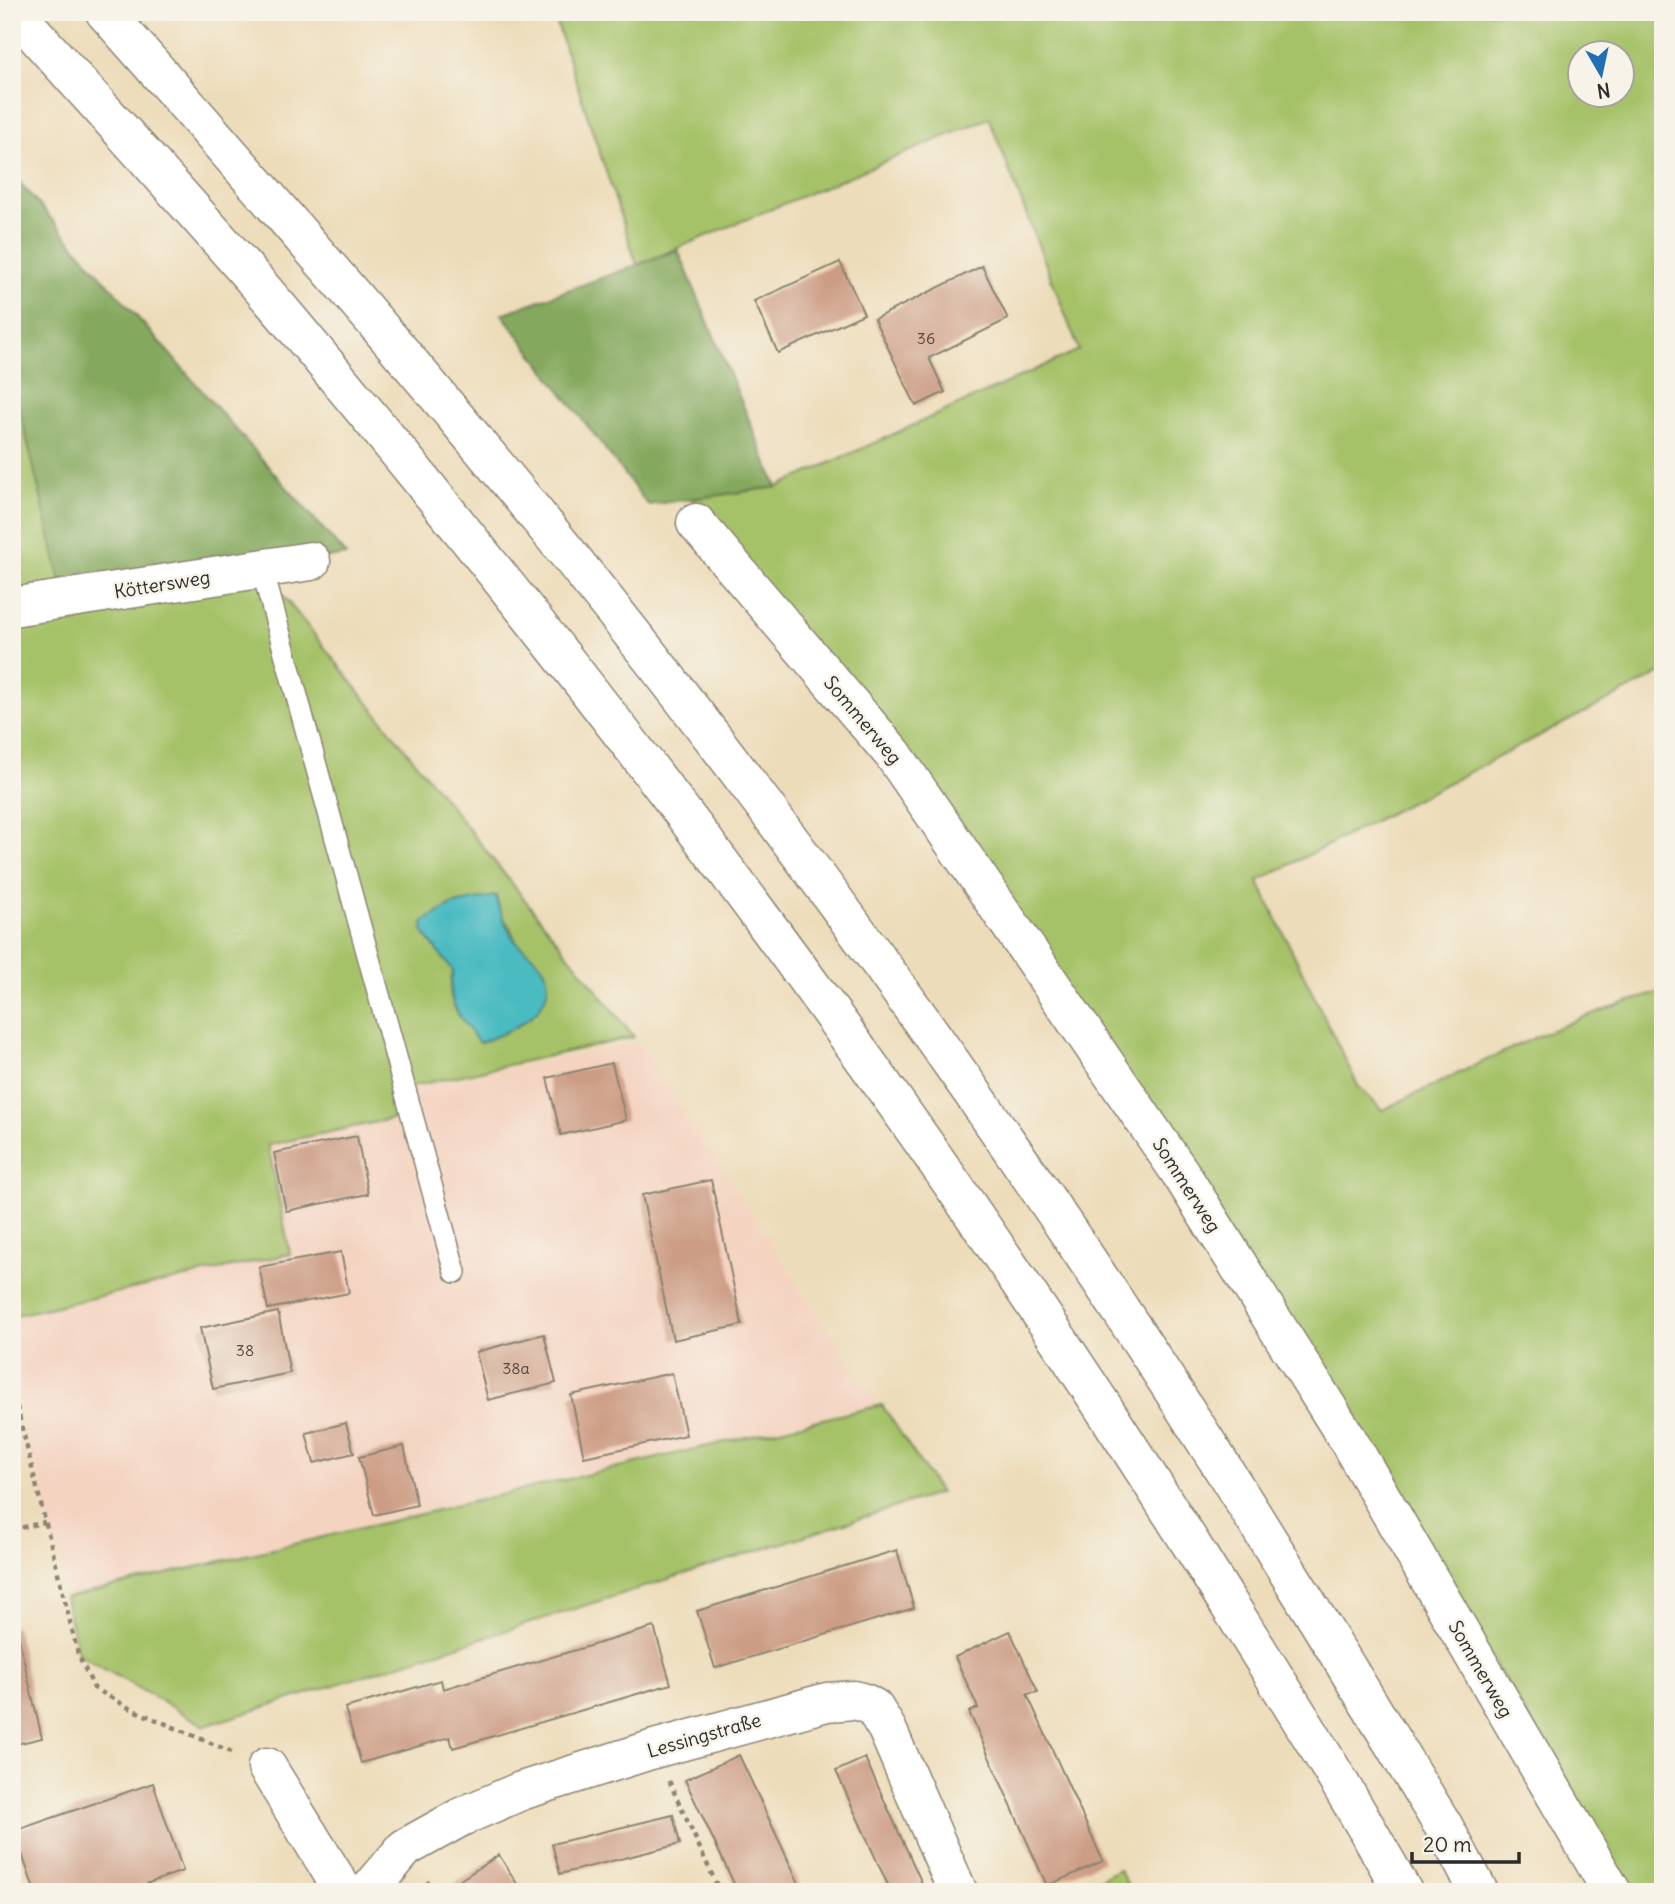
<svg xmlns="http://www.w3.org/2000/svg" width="1675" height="1904" font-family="Delius,sans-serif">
<rect width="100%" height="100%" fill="#f7f3e8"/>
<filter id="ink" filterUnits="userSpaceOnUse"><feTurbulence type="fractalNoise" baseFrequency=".0143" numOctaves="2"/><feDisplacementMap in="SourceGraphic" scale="14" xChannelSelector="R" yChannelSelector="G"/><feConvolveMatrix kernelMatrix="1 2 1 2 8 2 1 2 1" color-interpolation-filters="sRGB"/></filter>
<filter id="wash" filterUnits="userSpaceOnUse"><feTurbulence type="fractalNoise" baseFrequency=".00686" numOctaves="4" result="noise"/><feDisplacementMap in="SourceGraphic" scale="28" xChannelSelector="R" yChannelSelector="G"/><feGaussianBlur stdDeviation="1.57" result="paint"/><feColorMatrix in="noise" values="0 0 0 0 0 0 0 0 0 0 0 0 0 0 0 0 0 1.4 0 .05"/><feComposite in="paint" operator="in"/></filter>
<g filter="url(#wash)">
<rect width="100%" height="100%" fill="#eddcb9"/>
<path fill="#f4d3c1" d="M 638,1042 L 876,1403 L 67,1595 L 12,1372 L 12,1319 L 289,1254 L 269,1146 L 408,1117 L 409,1090 Z"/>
<path fill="#a6c269" stroke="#68764a" stroke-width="2" fill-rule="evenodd" d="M 553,12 L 1663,12 L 1663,672 L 1258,881 L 1358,1086 L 1382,1110 C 1473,1068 1565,1016 1663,992 L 1663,1892 L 1633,1892 L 1465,1614 L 900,750 L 692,499 L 777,487 L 1079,350 L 989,118 L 637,265 ZM 1580,52 L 1622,52 L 1622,94 L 1580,94 Z
M 12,376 L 65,598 L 262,569 L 634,1037 L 404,1088 L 406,1116 L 268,1145 L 290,1254 L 12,1316 ZM 454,904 L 499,912 L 510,927 L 516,942 L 534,957 L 464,1022 C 450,1006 448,990 453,970 L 424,934 L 423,922 Z
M 882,1405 L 940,1493 L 205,1726 L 78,1654 L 65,1598 Z
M 1119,1869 L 1131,1892 L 1079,1892 Z"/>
<path fill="#84a85d" stroke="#586a44" stroke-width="2" d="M 12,174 L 346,555 L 65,599 L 12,376 Z
M 678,250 L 777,487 L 648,505 L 502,314 Z"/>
<path fill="#4cbbc2" stroke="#3c7376" stroke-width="2" d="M 496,896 C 498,908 510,936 518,944 C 527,953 540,959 545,971 C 560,1012 507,1033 479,1043 C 460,1016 445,1005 453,970 L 424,934 L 423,922 L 454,904 Z"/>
<g id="blocks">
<path fill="#cc9c84" d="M 840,262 L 864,314 L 778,353 L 754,301 Z
M 982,266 L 1008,319 L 929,358 L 945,392 L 916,406 L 874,319 Z
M 612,1063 L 626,1120 L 561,1135 L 547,1078 Z
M 357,1136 L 368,1194 L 286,1211 L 274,1153 Z
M 711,1180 L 742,1325 L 673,1340 L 642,1195 Z
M 341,1252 L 349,1293 L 268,1309 L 259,1267 Z
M 278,1312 L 290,1373 L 213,1389 L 200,1328 Z
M 544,1334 L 556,1383 L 488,1400 L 476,1352 Z
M 672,1373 L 686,1435 L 584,1457 L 571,1395 Z
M 346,1423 L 354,1453 L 314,1463 L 306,1433 Z
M 404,1446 L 417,1505 L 374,1515 L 359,1457 Z
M 897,1550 L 914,1608 L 715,1668 L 697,1611 Z
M 16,1627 L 42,1738 L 12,1745 L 12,1628 Z
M 654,1627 L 671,1684 L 453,1748 L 450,1737 L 361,1763 L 345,1708 L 441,1680 L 443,1689 Z
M 1010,1631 L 1038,1692 L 1027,1694 L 1103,1861 L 1047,1886 L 969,1712 L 978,1708 L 955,1657 Z
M 739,1755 L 803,1892 L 738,1892 L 685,1780 Z
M 865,1758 L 926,1892 L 891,1892 L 836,1771 Z
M 153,1783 L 183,1871 L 123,1892 L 35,1892 L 14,1831 Z
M 673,1815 L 680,1844 L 560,1874 L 552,1844 Z
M 499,1855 L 522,1892 L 459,1892 L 454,1884 Z"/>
</g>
</g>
<g filter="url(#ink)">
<use href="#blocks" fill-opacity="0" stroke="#8c8472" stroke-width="2"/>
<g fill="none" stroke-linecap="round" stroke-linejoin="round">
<defs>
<path id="service" d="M 262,569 L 455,1272"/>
<path id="minor" d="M 696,523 L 893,754 L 1181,1174 L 1348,1440 L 1612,1892
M 12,607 L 311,561
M 267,1767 L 344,1892
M 368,1892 L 405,1848 L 461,1817 L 521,1791 L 654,1749 L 827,1702 L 854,1700 L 865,1703 L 874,1708 L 887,1729 L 958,1892"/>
<path id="motorway" d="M 15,12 C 106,115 200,215 289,320 C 619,713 928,1125 1201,1560 C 1270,1670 1340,1779 1403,1892
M 105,12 C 328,264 549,519 751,788 C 908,997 1059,1211 1199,1431 C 1283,1561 1363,1694 1444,1827 L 1479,1892"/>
</defs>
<use href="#service" stroke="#8c8472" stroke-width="24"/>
<use href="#minor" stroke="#8c8472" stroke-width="41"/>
<use href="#motorway" stroke="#8c8472" stroke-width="41"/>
<path stroke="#8c8472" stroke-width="4.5" stroke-dasharray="5 5" stroke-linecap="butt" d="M 12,1387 L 78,1654 L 94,1688 L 131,1709 L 234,1753
M 12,1530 L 45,1522
M 669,1781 L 720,1892
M 427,1881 L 434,1892"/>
<use href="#service" stroke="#fff" stroke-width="21"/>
<use href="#minor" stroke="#fff" stroke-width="38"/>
<use href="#motorway" stroke="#fff" stroke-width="38"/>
</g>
</g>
<g text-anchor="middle" stroke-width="5" stroke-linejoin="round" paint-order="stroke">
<g font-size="16" fill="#534741">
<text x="926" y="344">36</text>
<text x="245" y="1356">38</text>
<text x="516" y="1374">38a</text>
</g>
<g font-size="19" fill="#2b2b2b" stroke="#f7f3e8">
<text transform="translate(162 584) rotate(-9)" y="7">Köttersweg</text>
<text transform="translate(863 720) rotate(50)" y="7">Sommerweg</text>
<text transform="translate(1187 1185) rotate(57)" y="7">Sommerweg</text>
<text transform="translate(1481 1669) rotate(60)" y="7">Sommerweg</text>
<text transform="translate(704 1735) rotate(-16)" y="7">Lessingstraße</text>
</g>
</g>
<rect width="1675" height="1904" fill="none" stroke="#f7f3e8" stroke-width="42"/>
<g transform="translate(1601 74) rotate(171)"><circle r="33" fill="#f7f3e8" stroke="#a5a39c" stroke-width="2"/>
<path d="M0-5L12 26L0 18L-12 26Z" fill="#1f6fb2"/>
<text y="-10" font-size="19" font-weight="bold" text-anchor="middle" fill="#2b2b2b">N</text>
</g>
<path d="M1412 1852v10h107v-10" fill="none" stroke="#2b2b2b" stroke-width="3.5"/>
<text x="1423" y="1852" font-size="21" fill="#2b2b2b" stroke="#f7f3e8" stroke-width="5" paint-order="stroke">20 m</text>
</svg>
